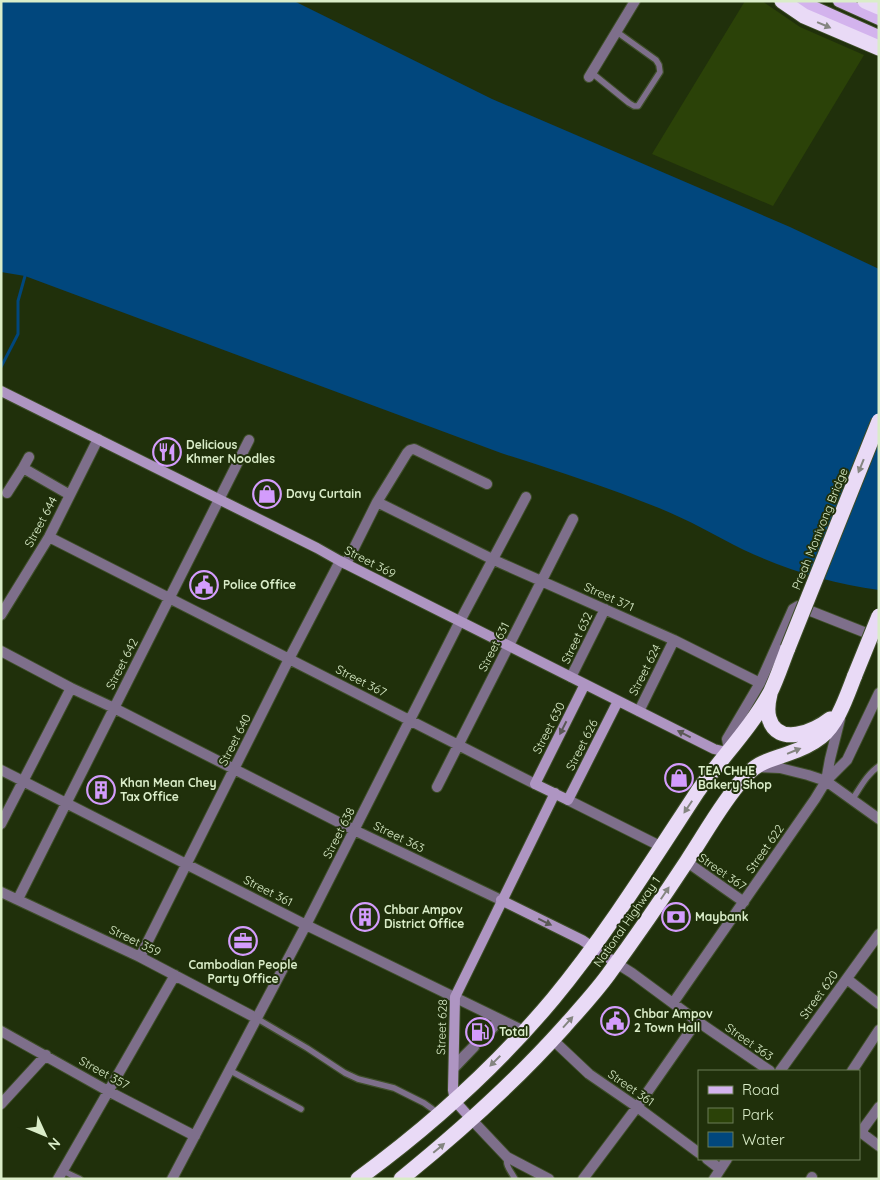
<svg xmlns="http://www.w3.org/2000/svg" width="880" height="1180" font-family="Quicksand,sans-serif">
<rect width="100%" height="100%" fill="#20300b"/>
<path fill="#2b4208" d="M 745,1 L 762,1 L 800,27 L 864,55 L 773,206 L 652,154 Z"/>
<path fill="#01477d" d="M 1,1 L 294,1 L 492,99 L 790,227 L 879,269 L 879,590 C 833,584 787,570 744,550 C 716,536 689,520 659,508 C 607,487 554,470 501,453 L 25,276 L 1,272 Z"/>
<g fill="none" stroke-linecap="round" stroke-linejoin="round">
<path stroke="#01477d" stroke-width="3" d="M 1,367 L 18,334 L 18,301 L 25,276"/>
<defs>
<path id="lane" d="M 592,73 L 629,103 L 634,106 L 638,106 L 660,72 L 659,65 L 656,60 L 617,32
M 852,800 C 860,788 867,774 879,766
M 256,1018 L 307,1048 L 345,1073 L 358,1079 L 394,1088 L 424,1103 L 438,1113
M 489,1027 L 499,1018
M 493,1031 L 503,1020
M 454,1063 L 472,1045
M 229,1070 L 301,1109
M 454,1071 L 476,1048
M 507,1157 C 505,1166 511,1171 515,1179
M 63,1171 L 80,1179"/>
<path id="street" d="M 589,77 L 635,1
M 23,468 L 70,495
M 7,493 L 23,468 L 29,457
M 377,502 L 494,560 L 674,640 L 760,683
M 49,537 L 535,784
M 346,564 L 377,502 L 407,453 L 410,450 L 414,449 L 487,484
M 1,615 L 49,537 L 98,439
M 1,651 L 71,688 L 114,708 L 354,830 L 501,900
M 571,677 L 605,609
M 639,711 L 674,640
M 729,750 L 727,739 L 760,683 L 793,609 L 798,606 L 879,638
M 756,767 L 780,768 L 808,775 L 826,781 L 879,819
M 1,770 L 306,925 L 524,1031
M 826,781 L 830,759 L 840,719
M 437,787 L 573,519
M 568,800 L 662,847
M 1,824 L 71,688
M 687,862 L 744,902
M 1,892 L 140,957 L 256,1018
M 18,899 L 249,440
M 140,957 L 289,659 L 340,561
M 616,963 L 632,973 L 697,1021 L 770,1071
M 847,979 L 879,1004
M 673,1003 L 815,799 L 826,781 L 847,760 L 879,693
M 1,1031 L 108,1091 L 195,1136
M 553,1040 L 589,1074 L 637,1107 L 699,1153
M 780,1071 L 879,934
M 852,1071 L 879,1030
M 1,1104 L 46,1055
M 879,1107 L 863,1129 L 863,1134 L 879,1146
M 472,1120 L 507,1157 L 549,1179
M 707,1159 L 720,1169
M 58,1179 L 175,975
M 172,1179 L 306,925 L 460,621 L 526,497
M 583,1179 L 637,1107 L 697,1021
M 714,1179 L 727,1159
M 811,1179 L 812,1177"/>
<path id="secondary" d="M 1,391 L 317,548 L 340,561 L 714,749 L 722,751 L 729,750
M 585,684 L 535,784 L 568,800 L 618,701
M 501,900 L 582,940 L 616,963
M 472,1120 L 455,1101 L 453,1090 L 455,997 L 555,793"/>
<path id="primary" d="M 800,1 L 879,36
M 839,1 L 879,19"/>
<path id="highway" d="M 782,1 L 804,16 L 879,48
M 865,1 L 879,7
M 770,694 C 768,702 767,711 769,718 C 777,748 815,731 830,719
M 358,1179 C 429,1127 496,1067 553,999 C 606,935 652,861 698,791 C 721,758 750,729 770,693 C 777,679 782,663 788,648
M 401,1179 C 459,1132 514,1083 564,1027 C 579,1010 594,994 608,975 C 635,938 662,899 687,861 C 705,834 721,804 742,780 C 757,762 767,761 787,754 C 799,750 811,745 821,737 C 838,724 847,695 855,675"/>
</defs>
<use href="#lane" stroke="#3e4e29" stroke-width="8"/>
<use href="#street" stroke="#3e4e29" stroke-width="12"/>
<use href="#secondary" stroke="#3e4e29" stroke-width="12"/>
<use href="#primary" stroke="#3e4e29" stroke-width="14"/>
<use href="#highway" stroke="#3e4e29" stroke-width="17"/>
<use href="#lane" stroke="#7e6f8b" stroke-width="5.5"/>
<use href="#street" stroke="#7e6f8b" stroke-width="10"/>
<use href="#secondary" stroke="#ae95c2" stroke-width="10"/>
<use href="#primary" stroke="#d3b3ed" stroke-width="12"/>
<use href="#highway" stroke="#e9daf6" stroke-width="15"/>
<defs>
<path id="highway-bridge" d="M 788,648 L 879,421
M 855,675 L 879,616"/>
</defs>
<use href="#highway-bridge" stroke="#3e4e29" stroke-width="17" stroke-linecap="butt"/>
<use href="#highway-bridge" stroke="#e9daf6" stroke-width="15"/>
</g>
<defs><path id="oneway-solid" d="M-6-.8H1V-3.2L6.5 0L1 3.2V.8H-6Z" transform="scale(1.25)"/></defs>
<g fill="#848580">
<use href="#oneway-solid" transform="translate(824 25) rotate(23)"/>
<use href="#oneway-solid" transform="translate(861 466) rotate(112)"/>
<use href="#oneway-solid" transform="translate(794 751) rotate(-22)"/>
<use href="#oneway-solid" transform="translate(688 807) rotate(124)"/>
<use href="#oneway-solid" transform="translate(665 893) rotate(-56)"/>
<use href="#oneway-solid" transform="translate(568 1022) rotate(-48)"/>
<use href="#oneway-solid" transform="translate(495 1061) rotate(135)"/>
<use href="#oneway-solid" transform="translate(439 1148) rotate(-40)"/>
</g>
<g fill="#595854">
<use href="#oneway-solid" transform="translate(563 728) rotate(117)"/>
<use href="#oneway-solid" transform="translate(684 734) rotate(-153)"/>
<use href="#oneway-solid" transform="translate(545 922) rotate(26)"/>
</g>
<defs>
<symbol id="restaurant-ring" viewBox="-11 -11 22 22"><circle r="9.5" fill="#20300b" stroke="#d39cfc" stroke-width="1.5"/><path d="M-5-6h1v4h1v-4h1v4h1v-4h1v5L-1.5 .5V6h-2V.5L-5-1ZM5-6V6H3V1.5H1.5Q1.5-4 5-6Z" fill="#d39cfc"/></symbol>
<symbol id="shop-ring" viewBox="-11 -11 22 22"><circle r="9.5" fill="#20300b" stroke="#d39cfc" stroke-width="1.5"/><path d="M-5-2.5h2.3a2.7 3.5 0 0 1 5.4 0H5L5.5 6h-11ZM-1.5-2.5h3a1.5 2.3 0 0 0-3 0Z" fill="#d39cfc"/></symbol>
<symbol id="civic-ring" viewBox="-11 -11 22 22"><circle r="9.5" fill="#20300b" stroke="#d39cfc" stroke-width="1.5"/><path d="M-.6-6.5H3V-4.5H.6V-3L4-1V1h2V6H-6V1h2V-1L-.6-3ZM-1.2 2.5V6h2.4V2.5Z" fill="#d39cfc"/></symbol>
<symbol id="building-ring" viewBox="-11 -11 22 22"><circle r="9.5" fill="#20300b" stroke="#d39cfc" stroke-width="1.5"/><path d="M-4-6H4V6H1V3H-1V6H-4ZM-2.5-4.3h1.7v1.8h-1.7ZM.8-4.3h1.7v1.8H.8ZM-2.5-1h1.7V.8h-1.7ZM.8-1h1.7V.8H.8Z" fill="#d39cfc"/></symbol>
<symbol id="bank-ring" viewBox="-11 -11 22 22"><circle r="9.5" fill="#20300b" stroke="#d39cfc" stroke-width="1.5"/><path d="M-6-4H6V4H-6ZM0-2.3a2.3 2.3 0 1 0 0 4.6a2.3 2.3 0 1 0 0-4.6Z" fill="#d39cfc"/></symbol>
<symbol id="office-ring" viewBox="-11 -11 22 22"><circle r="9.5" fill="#20300b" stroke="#d39cfc" stroke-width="1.5"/><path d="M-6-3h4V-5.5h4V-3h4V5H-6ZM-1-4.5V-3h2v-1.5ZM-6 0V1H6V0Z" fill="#d39cfc"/></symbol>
<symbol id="fuel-ring" viewBox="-11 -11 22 22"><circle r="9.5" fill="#20300b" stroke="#d39cfc" stroke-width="1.5"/><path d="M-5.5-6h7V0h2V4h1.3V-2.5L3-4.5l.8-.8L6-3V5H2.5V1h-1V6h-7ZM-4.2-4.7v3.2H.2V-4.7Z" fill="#d39cfc"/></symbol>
</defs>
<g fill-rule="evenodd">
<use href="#restaurant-ring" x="151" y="436" width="32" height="32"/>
<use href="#shop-ring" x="251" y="478" width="32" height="32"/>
<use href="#civic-ring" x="188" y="569" width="32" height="32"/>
<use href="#shop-ring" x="663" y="762" width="32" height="32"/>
<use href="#building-ring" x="85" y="774" width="32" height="32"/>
<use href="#building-ring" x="349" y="901" width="32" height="32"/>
<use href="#bank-ring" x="660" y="901" width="32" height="32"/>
<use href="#office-ring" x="227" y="925" width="32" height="32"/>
<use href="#civic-ring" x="599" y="1005" width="32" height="32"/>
<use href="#fuel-ring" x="464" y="1016" width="32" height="32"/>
</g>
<g text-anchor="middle" stroke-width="4" stroke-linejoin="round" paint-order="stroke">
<g font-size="12" font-weight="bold" fill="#daedc9" stroke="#20300b" text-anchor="start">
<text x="186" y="449">Delicious<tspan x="186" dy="14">Khmer Noodles</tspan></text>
<text x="286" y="498">Davy Curtain</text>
<text x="223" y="589">Police Office</text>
<text x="698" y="775">TEA CHHE<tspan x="698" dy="14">Bakery Shop</tspan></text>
<text x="120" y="787">Khan Mean Chey<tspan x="120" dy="14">Tax Office</tspan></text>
<text x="384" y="914">Chbar Ampov<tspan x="384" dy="14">District Office</tspan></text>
<text x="695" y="921">Maybank</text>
<text x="243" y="969" text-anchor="middle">Cambodian People<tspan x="243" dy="14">Party Office</tspan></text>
<text x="634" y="1018">Chbar Ampov<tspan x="634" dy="14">2 Town Hall</tspan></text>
<text x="499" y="1036">Total</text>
</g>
<g font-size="12" fill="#daedc9" stroke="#20300b">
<text transform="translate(41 522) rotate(-62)" y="4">Street 644</text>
<text transform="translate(820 529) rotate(-68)" y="4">Preah Monivong Bridge</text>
<text transform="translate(370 562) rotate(27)" y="4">Street 369</text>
<text transform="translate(609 597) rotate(24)" y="4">Street 371</text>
<text transform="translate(577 638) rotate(-64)" y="4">Street 632</text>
<text transform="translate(494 647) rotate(-63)" y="4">Street 631</text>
<text transform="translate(122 664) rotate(-63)" y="4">Street 642</text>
<text transform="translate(645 670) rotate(-63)" y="4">Street 624</text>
<text transform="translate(361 681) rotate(27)" y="4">Street 367</text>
<text transform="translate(549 728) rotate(-63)" y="4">Street 630</text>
<text transform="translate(235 740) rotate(-63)" y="4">Street 640</text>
<text transform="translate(582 745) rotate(-63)" y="4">Street 626</text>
<text transform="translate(339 833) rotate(-63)" y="4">Street 638</text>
<text transform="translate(399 837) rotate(26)" y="4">Street 363</text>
<text transform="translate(765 849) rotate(-55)" y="4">Street 622</text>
<text transform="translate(722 872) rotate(35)" y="4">Street 367</text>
<text transform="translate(268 891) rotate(27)" y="4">Street 361</text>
<text transform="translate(627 922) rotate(-55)" y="4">National Highway 1</text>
<text transform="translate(135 941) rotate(26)" y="4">Street 359</text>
<text transform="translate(819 995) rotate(-54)" y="4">Street 620</text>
<text transform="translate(442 1027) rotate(-88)" y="4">Street 628</text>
<text transform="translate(749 1042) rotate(35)" y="4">Street 363</text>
<text transform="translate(104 1073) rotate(29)" y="4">Street 357</text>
<text transform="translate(631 1088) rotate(35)" y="4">Street 361</text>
</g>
</g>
<rect width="880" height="1180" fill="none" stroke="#daedc9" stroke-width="5"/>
<rect x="698" y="1070" width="162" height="90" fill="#20300b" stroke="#6a7c57"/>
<rect x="708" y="1086" width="25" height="8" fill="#d3b3ed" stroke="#6a7c57"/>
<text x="742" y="1095" font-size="15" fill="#daedc9">Road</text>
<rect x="708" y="1108" width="25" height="15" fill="#2b4208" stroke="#6a7c57"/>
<text x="742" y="1120" font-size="15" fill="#daedc9">Park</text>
<rect x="708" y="1132" width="25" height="15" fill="#01477d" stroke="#6a7c57"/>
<text x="742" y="1145" font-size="15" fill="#daedc9">Water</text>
<g transform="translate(45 1135) rotate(134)" stroke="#20300b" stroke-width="4" paint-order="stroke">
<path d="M0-4L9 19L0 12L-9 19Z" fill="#daedc9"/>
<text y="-8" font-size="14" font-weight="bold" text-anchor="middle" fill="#daedc9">N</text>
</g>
</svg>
